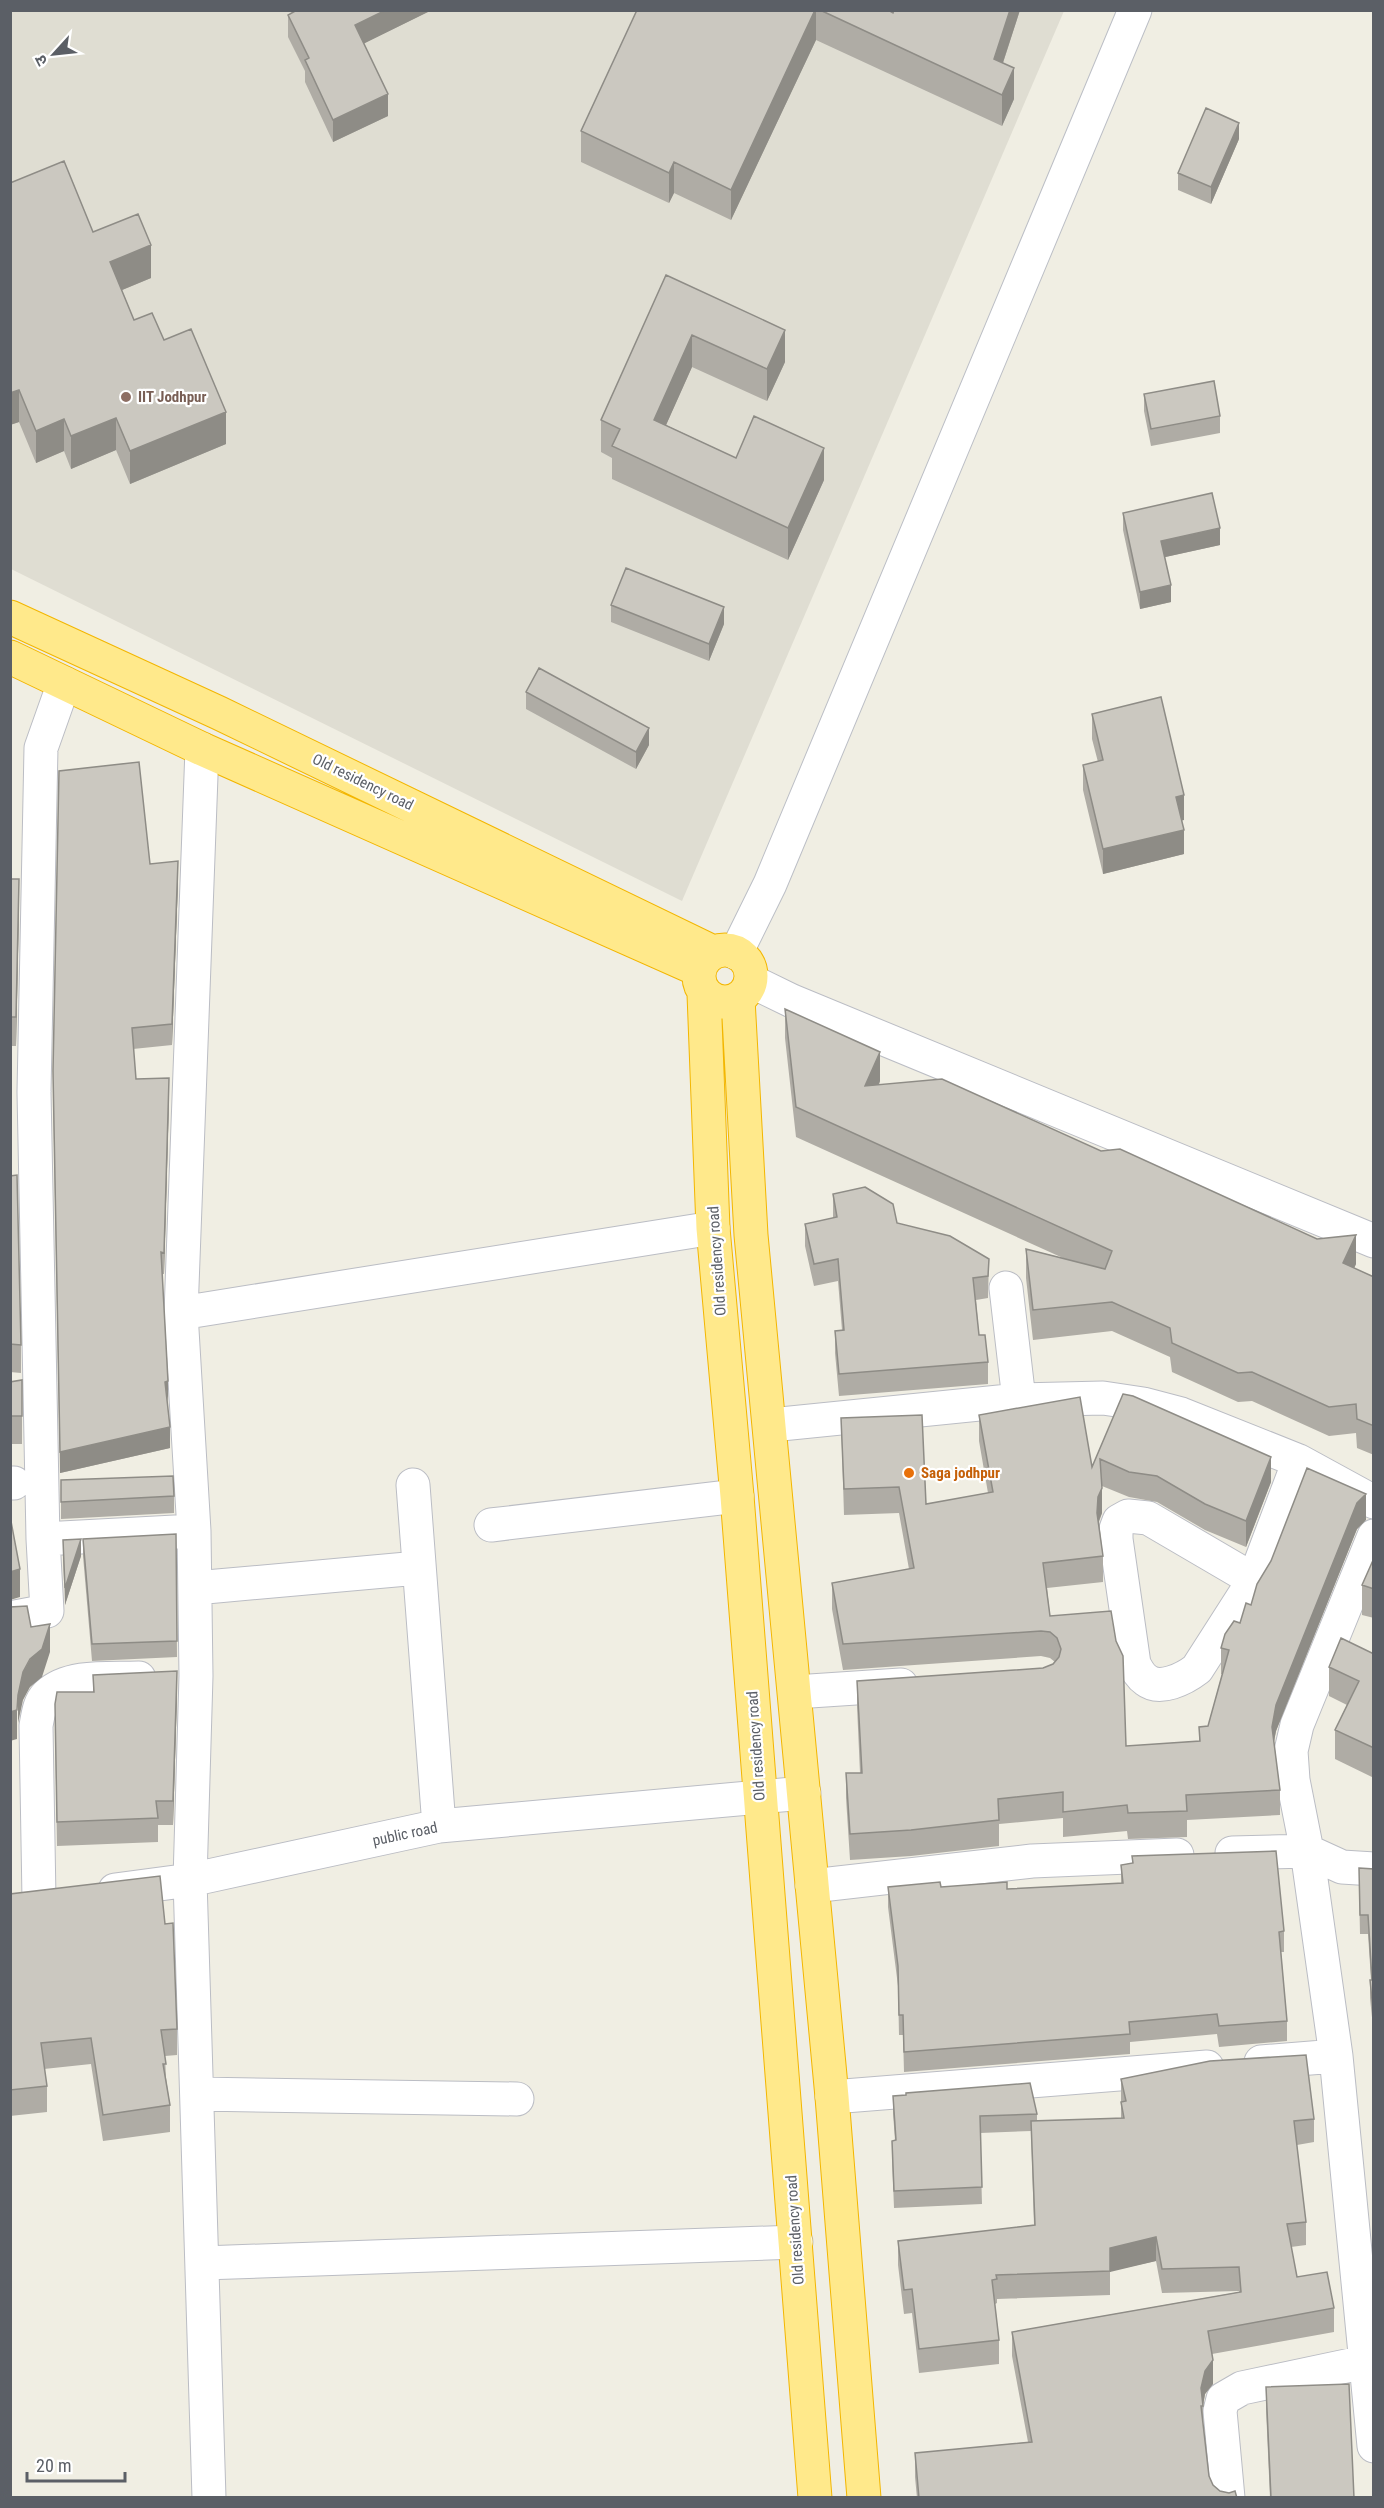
<svg xmlns="http://www.w3.org/2000/svg" width="1384" height="2508" font-family="'Roboto Condensed','Noto Sans Devanagari',sans-serif">
<rect width="100%" height="100%" fill="#f0eee3"/>
<path fill="#dfddd2" d="M 11,11 L 1064,11 L 682,901 L 11,569 Z"/>
<g fill="none" stroke-linecap="round" stroke-linejoin="round">
<defs>
<path id="street" d="M 202,749 L 181,1313 L 194,1531 L 196,1676 L 190,1880 L 209,2498
M 751,981 L 792,1001 L 1374,1241
M 1006,1288 L 1019,1400
M 181,1313 L 713,1228
M 771,1425 L 1019,1400 L 1103,1398 L 1143,1404 L 1181,1414 L 1299,1461 L 1374,1502
M 10,1483 L 14,1483
M 413,1485 L 439,1826
M 491,1525 L 737,1496
M 1374,1536 L 1297,1725 L 1291,1751 L 1293,1780 L 1307,1851 L 1336,2056 L 1374,2446
M 43,1539 L 194,1531
M 1254,1580 L 1148,1518 L 1128,1516 L 1119,1521 L 1116,1529 L 1116,1539 L 1134,1664 C 1137,1670 1140,1676 1146,1680 C 1160,1691 1184,1679 1197,1669 L 1254,1580 L 1299,1461
M 195,1588 L 418,1568
M 10,1618 L 47,1611 L 43,1539 L 34,1092 L 41,748 L 64,683
M 795,1692 L 901,1685
M 1232,1853 L 1307,1851 L 1342,1867 L 1374,1869
M 812,1886 L 1032,1861 L 1177,1855
M 115,1890 L 190,1880 L 439,1826 L 804,1793
M 39,1899 L 36,1726 C 38,1715 39,1703 47,1695 C 69,1674 111,1679 139,1678
M 1261,2062 L 1336,2056
M 198,2094 L 517,2099
M 832,2097 L 1207,2067
M 203,2263 L 796,2242
M 1228,2498 L 1220,2411 L 1223,2399 L 1242,2388 L 1365,2362"/>
<path id="secondary" d="M 736,953 L 770,884 L 1135,10"/>
<path id="highway" d="M 10,617 L 219,713 L 713,952
M 10,657 L 202,749 L 699,970
M699 976a26 26 0 1 1 52 0a26 26 0 1 1-52 0Z
M 704,994 L 713,1228 L 737,1496 L 815,2498
M 738,999 L 751,1235 L 832,2097 L 864,2498"/>
</defs>
<use href="#street" stroke="#bbbdc4" stroke-width="35"/>
<use href="#secondary" stroke="#bcbfc6" stroke-width="35"/>
<use href="#highway" stroke="#f3b600" stroke-width="35"/>
<use href="#street" stroke="#fff" stroke-width="33"/>
<use href="#secondary" stroke="#fff" stroke-width="33"/>
<use href="#highway" stroke="#ffe98b" stroke-width="33"/>
</g>
<path fill="#afaca5" d="M 432,10 L 364,43 L 388,116 L 333,142 L 305,82 L 305,71 L 288,37 L 288,15 Z
M 637,10 L 888,10 L 893,13 L 894,10 L 1020,10 L 1003,63 L 1014,99 L 1002,126 L 816,40 L 731,220 L 674,193 L 669,203 L 581,162 L 581,131 Z
M 1239,139 L 1211,204 L 1178,190 L 1178,173 Z
M 10,183 L 93,232 L 151,278 L 122,290 L 134,320 L 164,340 L 226,444 L 130,484 L 116,450 L 71,469 L 64,451 L 36,463 L 19,422 L 10,425 Z
M 666,275 L 785,362 L 767,401 L 692,367 L 666,425 L 736,458 L 824,480 L 788,560 L 612,479 L 612,458 L 601,452 L 601,420 Z
M 1144,394 L 1220,416 L 1220,433 L 1151,446 L 1144,411 Z
M 1123,513 L 1220,545 L 1165,557 L 1171,602 L 1140,609 L 1123,530 Z
M 611,605 L 724,624 L 709,661 L 611,622 Z
M 526,692 L 649,745 L 636,769 L 526,709 Z
M 1092,714 L 1184,820 L 1182,820 L 1184,854 L 1103,874 L 1083,790 L 1083,765 L 1098,762 L 1092,739 Z
M 150,864 L 178,882 L 172,1045 L 133,1049 L 136,1079 L 169,1099 L 164,1274 L 162,1274 L 167,1403 L 170,1448 L 60,1473 L 53,1092 Z
M 10,879 L 19,908 L 16,1046 L 10,1046 Z
M 785,1009 L 880,1081 L 879,1085 L 1101,1151 L 1356,1264 L 1354,1268 L 1374,1277 L 1374,1455 L 1357,1448 L 1356,1433 L 1329,1436 L 1252,1401 L 1238,1402 L 1172,1372 L 1170,1357 L 1112,1331 L 1033,1340 L 1026,1278 L 1026,1249 L 1063,1258 L 796,1137 L 785,1038 Z
M 10,1176 L 21,1345 L 21,1373 L 10,1372 Z
M 833,1194 L 897,1223 L 989,1259 L 988,1298 L 976,1300 L 979,1335 L 988,1362 L 988,1384 L 839,1396 L 835,1353 L 835,1331 L 842,1330 L 838,1281 L 814,1286 L 805,1246 L 805,1224 L 833,1218 Z
M 10,1382 L 22,1416 L 22,1444 L 10,1444 Z
M 1123,1394 L 1271,1482 L 1246,1547 L 1205,1530 L 1157,1502 L 1129,1497 L 1102,1486 L 1102,1513 L 1099,1522 L 1103,1556 L 1103,1582 L 1047,1588 L 1050,1616 L 1126,1746 L 1199,1741 L 1199,1727 L 1208,1726 L 1222,1674 L 1221,1674 L 1221,1648 L 1240,1623 L 1251,1605 L 1366,1520 L 1357,1529 L 1276,1731 L 1274,1741 L 1280,1790 L 1280,1815 L 1187,1820 L 1187,1837 L 1128,1839 L 1127,1831 L 1063,1837 L 1063,1818 L 999,1824 L 999,1846 L 911,1856 L 850,1860 L 846,1798 L 846,1773 L 860,1773 L 857,1706 L 857,1681 L 1043,1668 L 1053,1664 L 1055,1662 L 1050,1658 L 1041,1656 L 843,1670 L 832,1609 L 832,1583 L 909,1569 L 899,1513 L 844,1515 L 841,1418 L 926,1504 L 988,1493 L 979,1441 L 979,1415 L 1092,1467 Z
M 61,1480 L 174,1496 L 174,1513 L 61,1519 Z
M 176,1534 L 177,1657 L 92,1661 L 83,1556 L 83,1539 Z
M 63,1540 L 81,1556 L 65,1605 L 63,1557 Z
M 1374,1558 L 1374,1618 L 1362,1615 L 1362,1585 Z
M 1374,1654 L 1374,1778 L 1335,1759 L 1335,1730 L 1347,1705 L 1329,1696 L 1329,1667 Z
M 93,1675 L 177,1695 L 173,1825 L 158,1825 L 158,1842 L 57,1846 L 55,1727 L 93,1692 Z
M 1132,1856 L 1284,1931 L 1284,1952 L 1281,1952 L 1287,2021 L 1287,2041 L 1219,2047 L 1217,2034 L 1130,2042 L 1130,2054 L 904,2072 L 903,2035 L 899,2035 L 898,1986 L 888,1907 L 888,1887 L 1007,1889 L 1121,1883 L 1121,1865 L 1132,1863 Z
M 1373,1869 L 1374,2037 L 1370,1998 L 1370,1980 L 1371,1980 L 1368,1934 L 1360,1934 L 1359,1887 Z
M 10,1894 L 177,2029 L 177,2055 L 165,2056 L 166,2078 L 170,2105 L 170,2132 L 103,2141 L 91,2064 L 44,2069 L 47,2086 L 47,2112 L 10,2116 Z
M 1121,2079 L 1314,2119 L 1314,2142 L 1297,2145 L 1306,2222 L 1306,2245 L 1291,2247 L 1297,2277 L 1334,2308 L 1334,2332 L 1212,2354 L 1213,2384 L 1205,2394 L 1203,2405 L 1203,2425 L 1209,2476 L 1213,2485 L 1220,2491 L 1237,2498 L 917,2498 L 915,2477 L 915,2453 L 1028,2442 L 1012,2356 L 1012,2332 L 1239,2292 L 1239,2291 L 1162,2293 L 1156,2261 L 1110,2271 L 1110,2295 L 997,2299 L 997,2303 L 995,2304 L 999,2340 L 999,2364 L 919,2373 L 912,2313 L 904,2314 L 898,2265 L 898,2241 L 1034,2225 L 1031,2131 L 980,2133 L 982,2204 L 894,2208 L 892,2157 L 892,2141 L 895,2140 L 893,2113 L 893,2096 L 1037,2114 L 1037,2121 L 1121,2118 Z
M 1266,2387 L 1354,2498 L 1270,2498 L 1266,2409 Z"/>
<path fill="#8e8c86" d="M 386,10 L 432,10 L 355,48 L 355,25 Z
M 815,10 L 816,10 L 816,40 L 731,220 L 731,190 Z
M 1010,10 L 1020,10 L 994,90 L 994,59 Z
M 1014,68 L 1014,99 L 1002,126 L 1002,95 Z
M 388,94 L 388,116 L 333,142 L 333,120 Z
M 1239,123 L 1239,139 L 1211,204 L 1211,187 Z
M 674,162 L 674,193 L 669,203 L 669,173 Z
M 151,245 L 151,278 L 110,295 L 110,262 Z
M 785,330 L 785,362 L 767,401 L 767,369 Z
M 692,335 L 692,367 L 654,452 L 654,420 Z
M 19,390 L 19,422 L 10,425 L 10,393 Z
M 226,412 L 226,444 L 130,484 L 130,451 Z
M 116,418 L 116,450 L 71,469 L 71,436 Z
M 64,419 L 64,451 L 36,463 L 36,431 Z
M 824,448 L 824,480 L 788,560 L 788,528 Z
M 1220,528 L 1220,545 L 1161,558 L 1161,541 Z
M 1171,585 L 1171,602 L 1140,609 L 1140,592 Z
M 724,607 L 724,624 L 709,661 L 709,644 Z
M 649,728 L 649,745 L 636,769 L 636,752 Z
M 1184,795 L 1184,820 L 1176,822 L 1176,797 Z
M 1184,830 L 1184,854 L 1103,874 L 1103,849 Z
M 178,861 L 178,882 L 172,1045 L 172,1024 Z
M 19,879 L 19,908 L 16,1046 L 16,1017 Z
M 880,1052 L 880,1081 L 865,1115 L 865,1086 Z
M 169,1078 L 169,1099 L 164,1274 L 164,1253 Z
M 1356,1235 L 1356,1264 L 1343,1292 L 1343,1263 Z
M 168,1381 L 168,1403 L 165,1382 Z
M 170,1427 L 170,1448 L 60,1473 L 60,1452 Z
M 1271,1457 L 1271,1482 L 1246,1547 L 1246,1521 Z
M 1102,1488 L 1102,1513 L 1098,1523 L 1097,1513 L 1098,1497 Z
M 1366,1494 L 1366,1520 L 1357,1529 L 1276,1731 L 1272,1752 L 1272,1727 L 1276,1705 L 1357,1503 Z
M 81,1539 L 81,1556 L 65,1605 L 65,1588 Z
M 20,1569 L 20,1597 L 10,1600 L 10,1572 Z
M 50,1624 L 50,1652 L 42,1677 L 30,1687 L 23,1700 L 18,1723 L 18,1695 L 23,1672 Z
M 177,1671 L 177,1695 L 173,1825 L 173,1801 Z
M 17,1710 L 17,1739 L 10,1741 L 10,1712 Z
M 1156,2237 L 1156,2261 L 1110,2272 L 1110,2248 Z
M 1213,2360 L 1213,2384 L 1205,2394 L 1203,2406 L 1201,2388 L 1205,2371 Z"/>
<path fill="#cbc8c0" stroke="#8e8c86" stroke-width="1.5" d="M 297,10 L 386,10 L 355,25 L 388,94 L 333,120 L 305,60 L 309,58 L 288,15 Z
M 637,10 L 815,10 L 731,190 L 674,162 L 669,173 L 581,131 Z
M 820,10 L 888,10 L 893,13 L 894,10 L 1010,10 L 994,59 L 1014,68 L 1002,95 Z
M 1206,108 L 1239,123 L 1211,187 L 1178,173 Z
M 64,161 L 93,232 L 138,214 L 151,245 L 110,262 L 134,320 L 152,313 L 164,340 L 191,329 L 226,412 L 130,451 L 116,418 L 71,436 L 64,419 L 36,431 L 19,390 L 10,393 L 10,183 Z
M 666,275 L 785,330 L 767,369 L 692,335 L 654,420 L 736,458 L 754,416 L 824,448 L 788,528 L 612,446 L 620,429 L 601,420 Z
M 1214,381 L 1220,416 L 1151,429 L 1144,394 Z
M 1212,493 L 1220,528 L 1161,541 L 1171,585 L 1140,592 L 1123,513 Z
M 626,568 L 724,607 L 709,644 L 611,605 Z
M 539,668 L 649,728 L 636,752 L 526,692 Z
M 1161,697 L 1184,795 L 1176,797 L 1184,830 L 1103,849 L 1083,765 L 1103,760 L 1092,714 Z
M 139,762 L 150,864 L 178,861 L 172,1024 L 132,1028 L 136,1079 L 169,1078 L 164,1253 L 161,1252 L 168,1381 L 165,1382 L 170,1427 L 60,1452 L 53,1071 L 59,771 Z
M 10,879 L 19,879 L 16,1017 L 10,1017 Z
M 785,1009 L 880,1052 L 865,1086 L 942,1079 L 1101,1151 L 1120,1149 L 1317,1239 L 1356,1235 L 1343,1263 L 1374,1277 L 1374,1426 L 1357,1419 L 1356,1404 L 1329,1407 L 1252,1372 L 1238,1373 L 1172,1343 L 1170,1328 L 1112,1302 L 1033,1310 L 1026,1249 L 1105,1269 L 1112,1251 L 796,1107 Z
M 17,1175 L 21,1345 L 10,1344 L 10,1176 Z
M 865,1187 L 893,1204 L 897,1223 L 950,1236 L 989,1259 L 988,1276 L 973,1278 L 979,1335 L 985,1335 L 988,1362 L 839,1374 L 835,1331 L 844,1330 L 838,1259 L 814,1264 L 805,1224 L 837,1217 L 833,1194 Z
M 22,1380 L 22,1416 L 10,1416 L 10,1382 Z
M 1123,1394 L 1133,1396 L 1271,1457 L 1246,1521 L 1205,1504 L 1157,1476 L 1129,1472 L 1100,1459 L 1102,1488 L 1098,1497 L 1097,1513 L 1103,1556 L 1043,1563 L 1050,1616 L 1111,1611 L 1116,1641 L 1123,1656 L 1126,1746 L 1200,1741 L 1199,1727 L 1208,1726 L 1229,1650 L 1221,1648 L 1225,1634 L 1234,1621 L 1240,1623 L 1246,1603 L 1251,1605 L 1257,1584 L 1271,1561 L 1307,1468 L 1366,1494 L 1357,1503 L 1276,1705 L 1272,1727 L 1280,1790 L 1186,1795 L 1187,1811 L 1128,1813 L 1127,1805 L 1063,1812 L 1063,1792 L 998,1799 L 999,1820 L 911,1830 L 850,1834 L 846,1773 L 862,1773 L 857,1681 L 1043,1668 L 1053,1664 L 1059,1657 L 1061,1649 L 1057,1638 L 1050,1632 L 1041,1631 L 843,1644 L 832,1583 L 914,1568 L 899,1487 L 844,1489 L 841,1418 L 922,1415 L 926,1504 L 993,1492 L 979,1415 L 1080,1397 L 1092,1467 Z
M 173,1476 L 174,1496 L 61,1502 L 61,1480 Z
M 10,1516 L 20,1569 L 10,1572 Z
M 176,1534 L 177,1641 L 92,1644 L 83,1539 Z
M 81,1539 L 65,1588 L 63,1540 Z
M 1374,1558 L 1374,1589 L 1362,1585 Z
M 27,1606 L 31,1627 L 50,1624 L 42,1649 L 30,1659 L 23,1672 L 18,1695 L 17,1710 L 10,1712 L 10,1607 Z
M 1341,1638 L 1374,1654 L 1374,1748 L 1335,1730 L 1359,1681 L 1329,1667 Z
M 177,1671 L 173,1801 L 156,1801 L 158,1818 L 57,1822 L 55,1704 L 57,1692 L 94,1692 L 93,1675 Z
M 1276,1851 L 1284,1931 L 1279,1932 L 1287,2021 L 1219,2026 L 1217,2014 L 1129,2022 L 1130,2034 L 904,2052 L 903,2015 L 899,2015 L 898,1966 L 888,1887 L 940,1882 L 941,1887 L 1007,1882 L 1007,1889 L 1123,1883 L 1121,1865 L 1133,1863 L 1132,1856 Z
M 1359,1868 L 1374,1869 L 1374,2019 L 1370,1980 L 1372,1980 L 1368,1915 L 1360,1915 Z
M 160,1876 L 165,1924 L 173,1923 L 177,2029 L 161,2030 L 166,2064 L 163,2064 L 170,2105 L 103,2115 L 91,2038 L 41,2043 L 47,2086 L 10,2090 L 10,1894 Z
M 1306,2055 L 1314,2119 L 1294,2121 L 1306,2222 L 1287,2224 L 1297,2277 L 1327,2272 L 1334,2308 L 1208,2331 L 1213,2360 L 1205,2371 L 1201,2388 L 1203,2406 L 1201,2406 L 1209,2476 L 1213,2485 L 1220,2491 L 1229,2493 L 1235,2491 L 1237,2498 L 956,2498 L 956,2497 L 919,2498 L 915,2453 L 1032,2442 L 1012,2332 L 1241,2292 L 1239,2267 L 1162,2269 L 1156,2237 L 1110,2248 L 1110,2271 L 996,2275 L 997,2279 L 992,2280 L 999,2340 L 919,2349 L 912,2289 L 904,2290 L 898,2241 L 1035,2225 L 1031,2121 L 1124,2118 L 1121,2102 L 1126,2101 L 1121,2079 L 1210,2061 Z
M 1030,2083 L 1037,2114 L 980,2116 L 982,2187 L 894,2191 L 892,2141 L 896,2140 L 893,2096 L 906,2095 L 906,2093 Z
M 1349,2384 L 1354,2498 L 1271,2498 L 1266,2387 Z"/>
<circle fill="#8d6e63" stroke="#fff" stroke-width="2" cx="126" cy="397" r="6"/>
<circle fill="#e8710a" stroke="#fff" stroke-width="2" cx="909" cy="1473" r="6"/>
<g text-anchor="middle" stroke-width="4.5" stroke-linejoin="round" paint-order="stroke">
<g font-size="15" font-weight="bold" fill="#785e54" stroke="#fff" text-anchor="start">
<text x="138" y="402">IIT Jodhpur</text>
</g>
<g font-size="15" fill="#5b5f66" stroke="#fff">
<text transform="translate(363 782) rotate(26)" y="5">Old residency road</text>
<text transform="translate(717 1261) rotate(-94)" y="5">Old residency road</text>
<text transform="translate(756 1746) rotate(-94)" y="5">Old residency road</text>
<text transform="translate(405 1834) rotate(-12)" y="5">public road</text>
<text transform="translate(795 2230) rotate(-94)" y="5">Old residency road</text>
</g>
<g font-size="15" font-weight="bold" fill="#c56008" stroke="#fff" text-anchor="start">
<text x="921" y="1478">Saga jodhpur</text>
</g>
</g>
<rect width="1384" height="2508" fill="none" stroke="#5b5f66" stroke-width="24"/>
<g transform="translate(54 54) rotate(243)" stroke="#ffffff" stroke-width="4.5" paint-order="stroke">
<path d="M0-4.5L10 22L0 15L-10 22Z" fill="#5b5f66"/>
<text y="-9" font-size="16" font-weight="bold" text-anchor="middle" fill="#5b5f66">उ</text>
</g>
<path d="M27 2472v9h98v-9" fill="none" stroke="#5b5f66" stroke-width="3"/>
<text x="36" y="2472" font-size="18" fill="#5b5f66" stroke="#ffffff" stroke-width="4.5" paint-order="stroke">20 m</text>
</svg>
